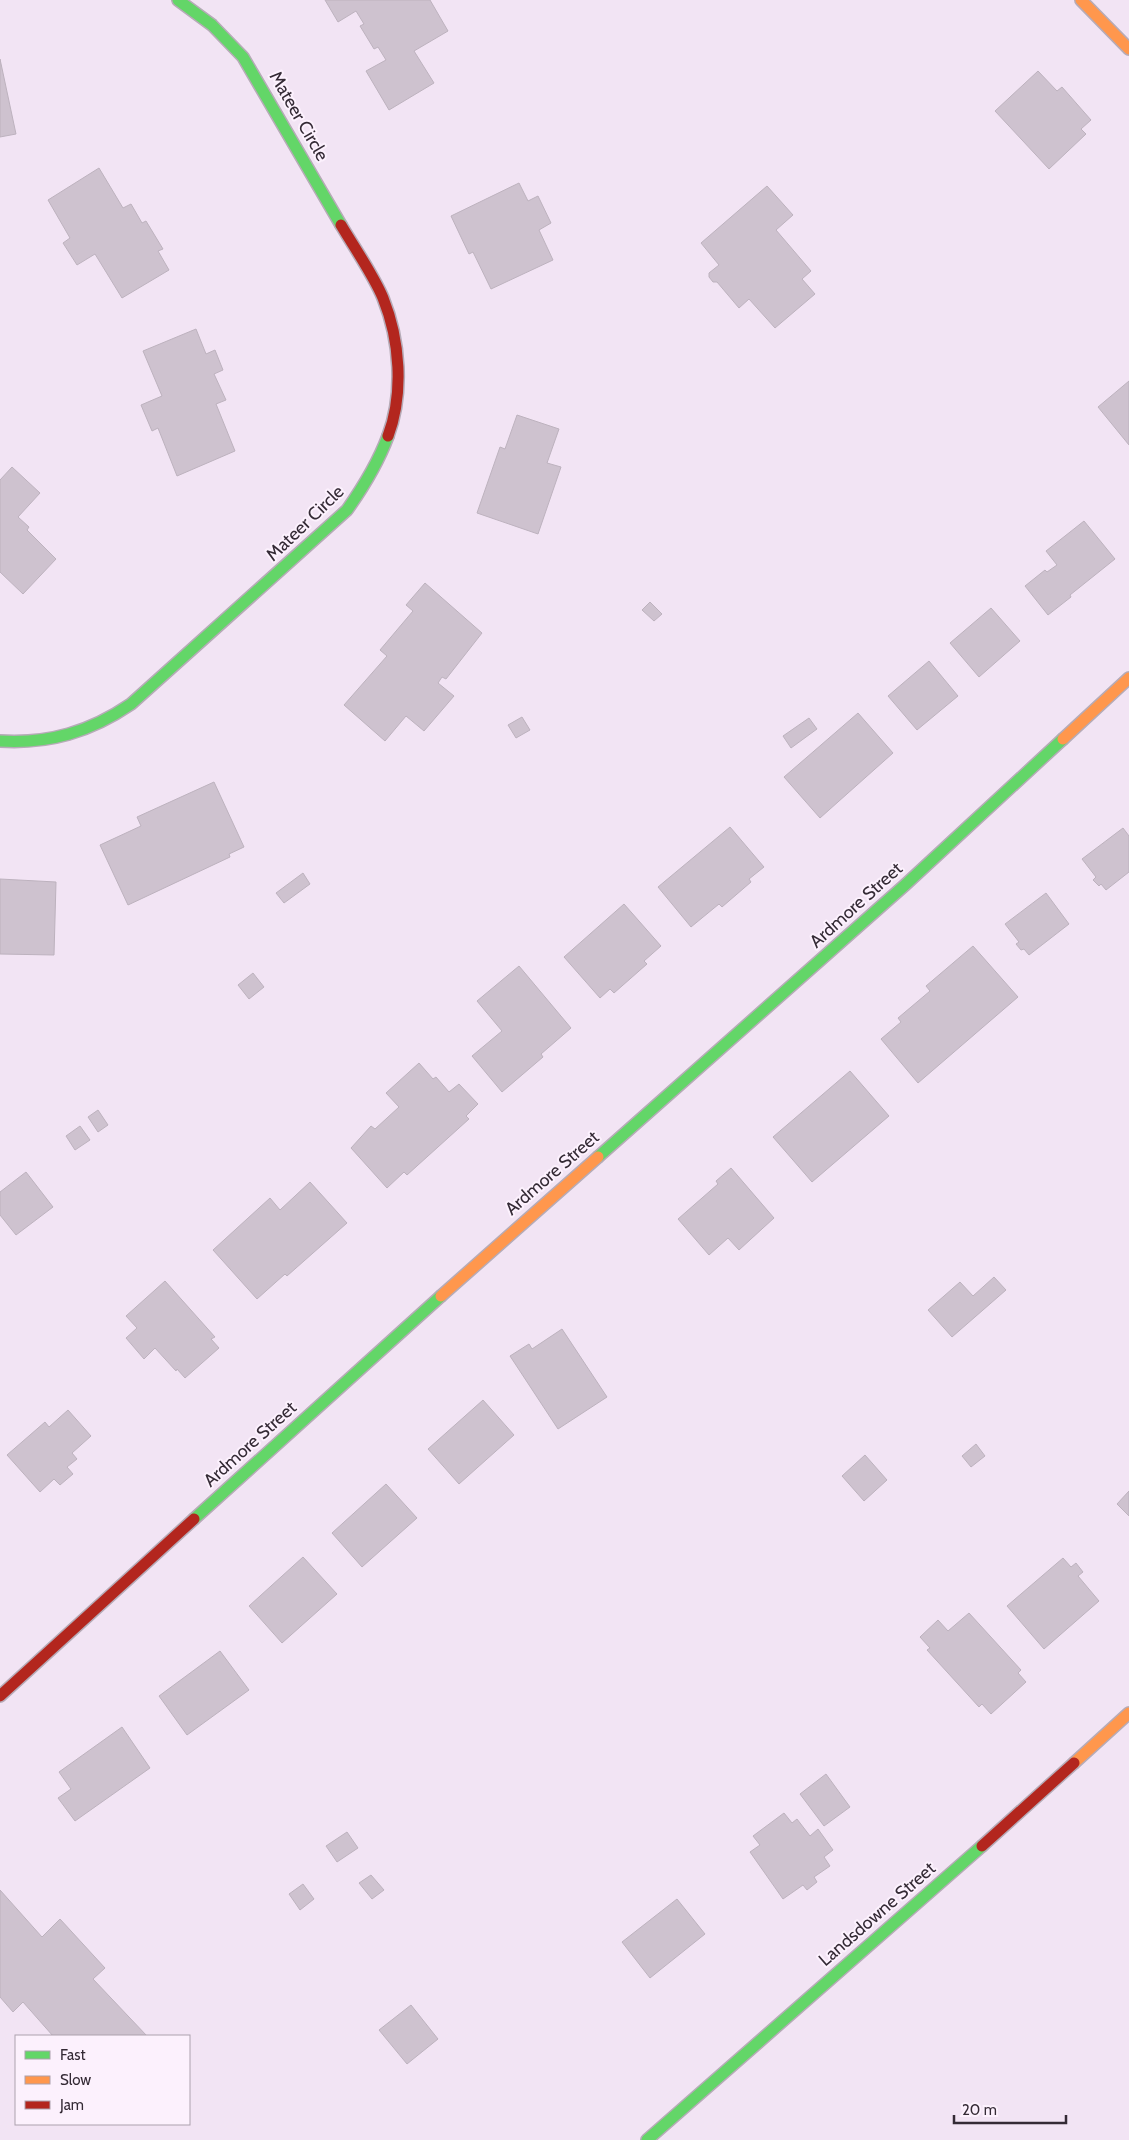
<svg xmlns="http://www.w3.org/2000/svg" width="1129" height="2140" font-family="Cabin,sans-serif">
<rect width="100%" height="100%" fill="#f2e4f4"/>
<path fill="#cec2cf" stroke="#bdb2be" d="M 325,0 L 430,0 L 448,31 L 414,51 L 434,83 L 389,110 L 366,71 L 386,60 L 378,47 L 374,49 L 360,26 L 364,24 L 356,11 L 338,22 Z
M 0,59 L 16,134 L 0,137 Z
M 1038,71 L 1057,91 L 1062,87 L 1091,120 L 1081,129 L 1086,134 L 1049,169 L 995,111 Z
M 99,168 L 123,208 L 131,204 L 142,223 L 146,221 L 163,249 L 158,251 L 169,270 L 122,298 L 95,254 L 77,265 L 63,243 L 70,238 L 48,200 Z
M 519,183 L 528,201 L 538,196 L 551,223 L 539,230 L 553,260 L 491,289 L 473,252 L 469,254 L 451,216 Z
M 767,186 L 793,215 L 776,230 L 811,271 L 802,279 L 815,294 L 775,328 L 749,299 L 739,308 L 717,282 L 713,282 L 709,277 L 709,273 L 719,265 L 701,243 Z
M 196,329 L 206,354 L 215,350 L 223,370 L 214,374 L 226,400 L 216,404 L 235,451 L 177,476 L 158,428 L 152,431 L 141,405 L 162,396 L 143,351 Z
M 1129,381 L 1129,445 L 1098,407 Z
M 517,415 L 559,429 L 547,463 L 561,467 L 538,534 L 477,513 L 500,447 L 505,449 Z
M 12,467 L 40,493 L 18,517 L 29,527 L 27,530 L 56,559 L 23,594 L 0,572 L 0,480 Z
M 1084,521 L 1115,559 L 1070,595 L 1071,597 L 1048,615 L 1025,586 L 1045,570 L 1047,572 L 1057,565 L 1046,551 Z
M 425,583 L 482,633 L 446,679 L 442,677 L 438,683 L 454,696 L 424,731 L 406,716 L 385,741 L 344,705 L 387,656 L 380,650 L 413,611 L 406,605 Z
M 650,602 L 662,614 L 654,621 L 642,610 Z
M 991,608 L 1020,641 L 979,677 L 950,643 Z
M 929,661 L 958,696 L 917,730 L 888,696 Z
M 858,713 L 893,753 L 820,818 L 784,777 Z
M 522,717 L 530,730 L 516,738 L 508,725 Z
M 809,718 L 817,729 L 791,748 L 783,736 Z
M 214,782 L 244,847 L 229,854 L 230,857 L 128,905 L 100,845 L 141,826 L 137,817 Z
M 730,827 L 764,867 L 749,879 L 751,882 L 722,907 L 719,904 L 691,927 L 658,887 Z
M 1123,828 L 1129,836 L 1129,872 L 1106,890 L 1101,884 L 1099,886 L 1093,880 L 1096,877 L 1082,859 Z
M 303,873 L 310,884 L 284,903 L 276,893 Z
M 0,879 L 56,882 L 54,955 L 0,954 Z
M 1046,893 L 1069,924 L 1029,955 L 1024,949 L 1021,950 L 1016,944 L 1019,942 L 1005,924 Z
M 624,904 L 661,946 L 644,961 L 647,964 L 614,993 L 610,989 L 600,998 L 564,957 Z
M 973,946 L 1018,997 L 918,1083 L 881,1039 L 901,1022 L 898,1018 L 930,991 L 926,986 Z
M 519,966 L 571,1028 L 541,1054 L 543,1057 L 502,1092 L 472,1056 L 502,1031 L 477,1001 Z
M 253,973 L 264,987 L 249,999 L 238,985 Z
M 419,1063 L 433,1079 L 436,1077 L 449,1092 L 459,1084 L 478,1104 L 466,1116 L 469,1119 L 407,1175 L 404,1172 L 387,1188 L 351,1148 L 371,1126 L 375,1129 L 399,1107 L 386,1093 Z
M 850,1071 L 889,1116 L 812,1182 L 773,1137 Z
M 98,1110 L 108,1125 L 98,1132 L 88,1117 Z
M 80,1126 L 90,1140 L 75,1150 L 66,1136 Z
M 731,1168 L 774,1218 L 739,1250 L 728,1238 L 709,1255 L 678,1219 L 718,1184 L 716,1181 Z
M 26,1172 L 53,1207 L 16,1235 L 0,1215 L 0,1192 Z
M 310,1182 L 347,1223 L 287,1276 L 285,1274 L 257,1299 L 213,1250 L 270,1198 L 280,1210 Z
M 994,1277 L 1006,1290 L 952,1337 L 928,1310 L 960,1282 L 973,1296 Z
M 165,1281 L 215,1337 L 211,1339 L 219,1348 L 185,1378 L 177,1369 L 176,1371 L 155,1348 L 144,1359 L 126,1338 L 137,1328 L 126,1316 Z
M 562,1329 L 607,1397 L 558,1429 L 510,1356 L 529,1344 L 532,1349 Z
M 483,1400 L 514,1435 L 459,1484 L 428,1449 Z
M 68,1410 L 91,1436 L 72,1453 L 77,1459 L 67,1467 L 73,1474 L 60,1485 L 54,1479 L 40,1492 L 7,1455 L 45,1422 L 49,1427 Z
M 976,1444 L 985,1456 L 971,1467 L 962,1456 Z
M 865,1455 L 887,1480 L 864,1501 L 842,1476 Z
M 386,1484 L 417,1518 L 362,1567 L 332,1533 Z
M 1129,1491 L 1129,1516 L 1117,1504 Z
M 303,1557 L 337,1594 L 282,1643 L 249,1606 Z
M 1063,1558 L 1071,1567 L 1076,1563 L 1083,1572 L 1078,1576 L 1099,1601 L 1044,1649 L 1007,1606 Z
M 969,1613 L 1021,1670 L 1018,1673 L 1026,1682 L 991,1714 L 982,1704 L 979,1707 L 927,1650 L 930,1648 L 920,1637 L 938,1620 L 948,1631 Z
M 220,1651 L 249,1690 L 187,1735 L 159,1696 Z
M 122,1727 L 150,1768 L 75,1821 L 58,1798 L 71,1789 L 59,1772 Z
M 826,1774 L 850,1807 L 824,1826 L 800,1794 Z
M 784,1813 L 792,1823 L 797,1819 L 810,1836 L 818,1829 L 833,1850 L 824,1857 L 830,1866 L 814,1877 L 817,1882 L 807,1890 L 803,1885 L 783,1899 L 750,1852 L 760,1845 L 753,1836 Z
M 347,1832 L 358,1848 L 337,1862 L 326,1846 Z
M 371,1875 L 384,1890 L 372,1899 L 359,1883 Z
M 303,1884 L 314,1899 L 300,1910 L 289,1894 Z
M 0,1890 L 42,1937 L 60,1919 L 105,1968 L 93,1979 L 147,2036 L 53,2036 L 23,2002 L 13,2012 L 0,1997 Z
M 677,1899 L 705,1934 L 650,1978 L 622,1942 Z
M 411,2005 L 438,2039 L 407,2064 L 379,2030 Z"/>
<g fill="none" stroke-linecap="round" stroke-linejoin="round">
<defs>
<path id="fast" d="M 178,0 L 212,25 L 243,57 L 341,225
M 0,741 C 49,744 90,732 131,704 L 347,510 C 364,486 378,463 388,436
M 598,1157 L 905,885 L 1063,739
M 194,1519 L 441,1296
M 647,2140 L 982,1846"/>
<path id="slow" d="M 1081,0 L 1129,49
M 1063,739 L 1129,678
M 441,1296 L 598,1157
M 1074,1763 L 1129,1713"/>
<path id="jam" d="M 341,225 C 354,247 374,276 383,298 C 400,340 404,393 388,436
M 0,1696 L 194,1519
M 982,1846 L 1074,1763"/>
</defs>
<use href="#fast" stroke="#b6abb7" stroke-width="14"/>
<use href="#slow" stroke="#b6abb7" stroke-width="14"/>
<use href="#jam" stroke="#b6abb7" stroke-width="14"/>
<use href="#fast" stroke="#63d668" stroke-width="11"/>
<use href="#slow" stroke="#ff974d" stroke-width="11"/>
<use href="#jam" stroke="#b3261e" stroke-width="11"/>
</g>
<g text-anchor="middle" stroke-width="4" stroke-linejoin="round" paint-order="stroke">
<g font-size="18" fill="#342a35" stroke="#fcf1fd">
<text transform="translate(299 116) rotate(60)" y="6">Mateer Circle</text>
<text transform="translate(305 523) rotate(-44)" y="6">Mateer Circle</text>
<text transform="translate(856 905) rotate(-42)" y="6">Ardmore Street</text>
<text transform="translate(552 1173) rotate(-41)" y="6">Ardmore Street</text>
<text transform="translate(250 1444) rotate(-42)" y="6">Ardmore Street</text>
<text transform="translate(877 1914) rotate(-41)" y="6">Landsdowne Street</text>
</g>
</g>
<rect x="15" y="2035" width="175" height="90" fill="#fcf1fd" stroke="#aca1ad"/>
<rect x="25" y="2051" width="25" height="8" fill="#63d668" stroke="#aca1ad"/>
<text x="60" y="2060" font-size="15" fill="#342a35">Fast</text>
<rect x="25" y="2076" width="25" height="8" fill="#ff974d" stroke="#aca1ad"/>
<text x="60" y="2085" font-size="15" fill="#342a35">Slow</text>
<rect x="25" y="2101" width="25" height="8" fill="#b3261e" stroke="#aca1ad"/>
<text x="60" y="2110" font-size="15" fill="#342a35">Jam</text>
<path d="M954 2115v8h112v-8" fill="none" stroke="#342a35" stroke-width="2.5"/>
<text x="962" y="2115" font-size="15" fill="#342a35" stroke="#fcf1fd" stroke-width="4" paint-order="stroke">20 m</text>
</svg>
